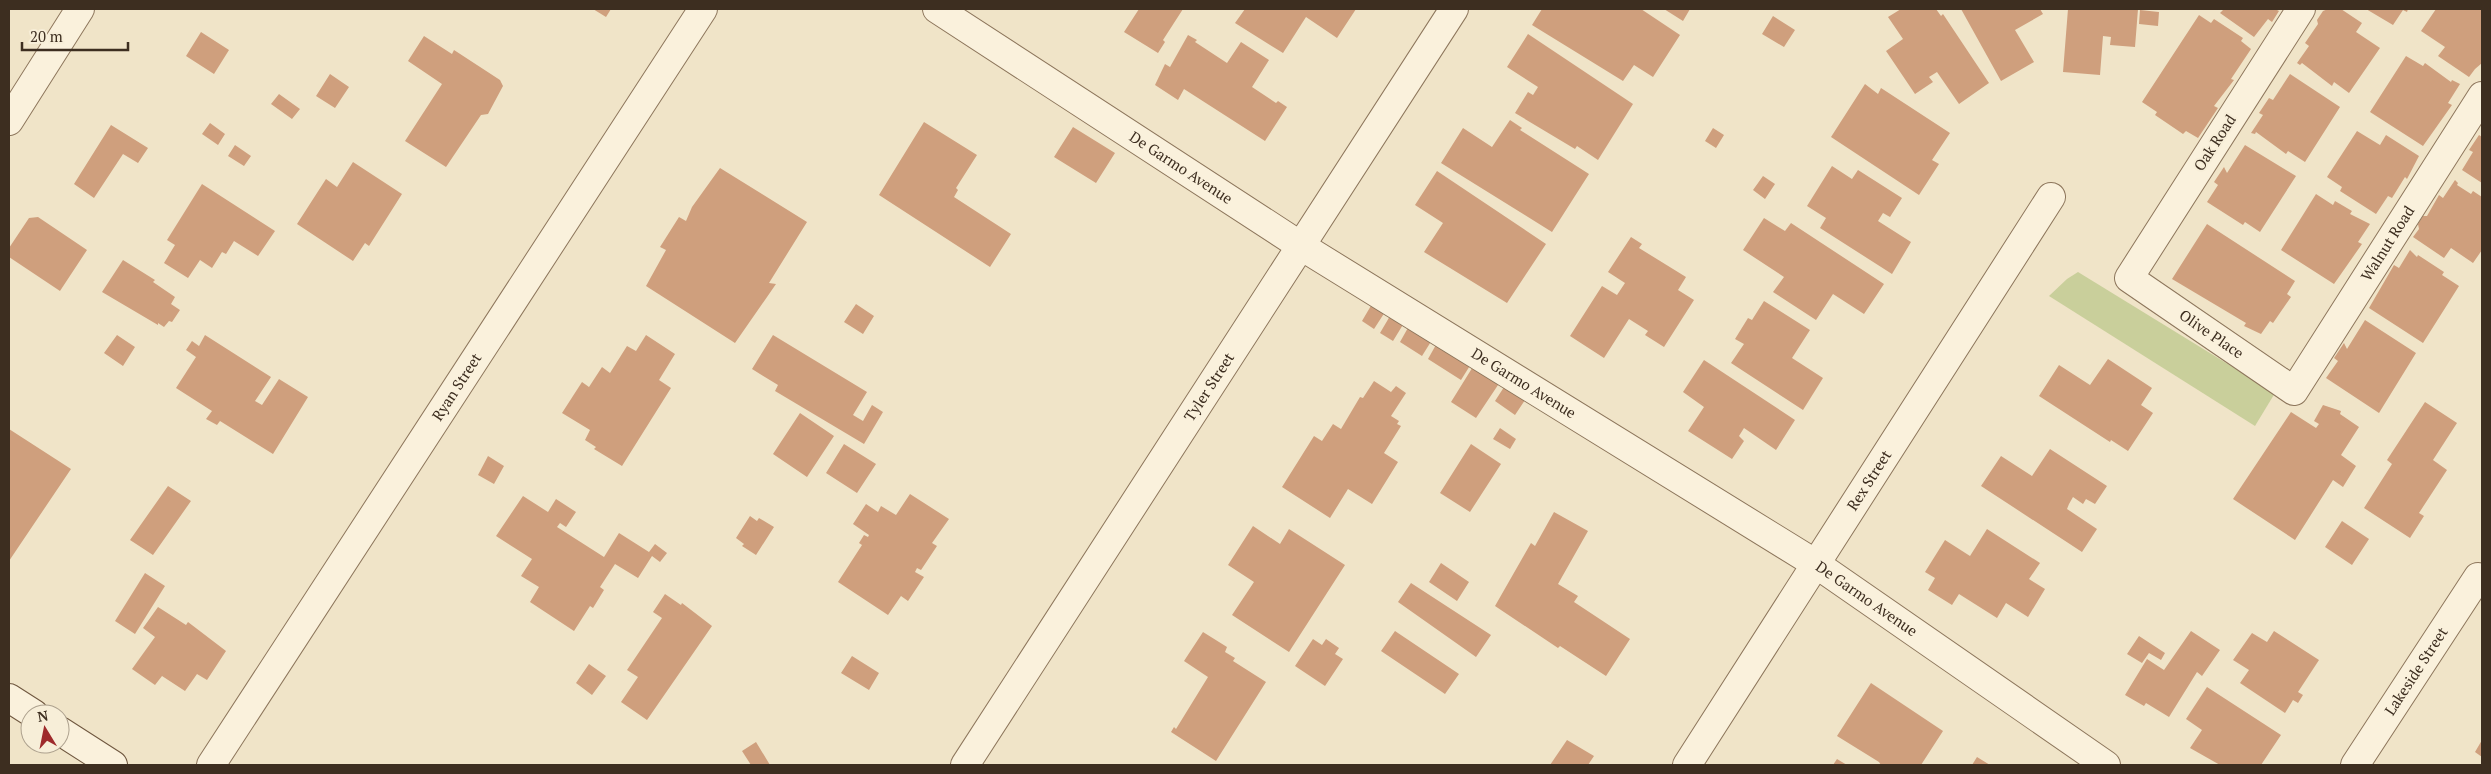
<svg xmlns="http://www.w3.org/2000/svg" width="2491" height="774" font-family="'PT Serif',serif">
<rect width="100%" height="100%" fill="#f0e4c8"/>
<path fill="#c9cf9b" d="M 2078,272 L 2275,393 L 2255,426 L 2049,296 L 2067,279 Z"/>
<path fill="#cf9f7d" d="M 593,9 L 611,9 L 606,17 Z
M 1139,9 L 1183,9 L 1163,40 L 1165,42 L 1158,53 L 1124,32 Z
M 1245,9 L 1356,9 L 1337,38 L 1306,17 L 1283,53 L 1235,23 Z
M 1542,9 L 1641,9 L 1680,35 L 1653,77 L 1634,65 L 1623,81 L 1532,25 Z
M 1664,9 L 1690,9 L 1683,21 Z
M 1901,9 L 1936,9 L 1941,16 L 1943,14 L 1989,83 L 1959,104 L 1937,72 L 1929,77 L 1933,82 L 1915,94 L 1886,51 L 1903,39 L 1888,17 Z
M 1961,9 L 2040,9 L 2043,14 L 2015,30 L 2034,62 L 2001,81 Z
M 2068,9 L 2138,9 L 2135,47 L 2110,45 L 2111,37 L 2103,36 L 2100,75 L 2063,72 Z
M 2221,9 L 2275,9 L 2279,11 L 2272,22 L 2268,19 L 2254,37 L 2220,13 L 2223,10 Z
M 2328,9 L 2341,9 L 2362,23 L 2356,32 L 2380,48 L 2349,93 L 2334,82 L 2332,86 L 2302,63 L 2300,65 L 2297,63 L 2309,46 L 2305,43 L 2318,24 L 2317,20 L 2323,11 Z
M 2366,9 L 2408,9 L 2407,12 L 2403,10 L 2393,25 Z
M 2436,9 L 2482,9 L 2482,63 L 2475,69 L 2469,77 L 2438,56 L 2445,47 L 2421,31 Z
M 2140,10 L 2159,12 L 2158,26 L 2139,24 Z
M 2199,15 L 2211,23 L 2214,19 L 2243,38 L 2241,41 L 2251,49 L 2231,79 L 2234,80 L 2214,106 L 2218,108 L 2198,138 L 2186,131 L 2183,134 L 2155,115 L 2157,112 L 2142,102 Z
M 1773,16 L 1795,30 L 1784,47 L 1762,34 Z
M 201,32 L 229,50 L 214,74 L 186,56 Z
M 1528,34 L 1633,104 L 1598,160 L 1577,146 L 1575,149 L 1515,113 L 1528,92 L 1533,95 L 1538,87 L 1507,67 Z
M 1188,35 L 1197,40 L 1195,42 L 1227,63 L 1241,42 L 1269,60 L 1252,87 L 1276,103 L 1278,101 L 1287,107 L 1265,141 L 1184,89 L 1178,100 L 1155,85 L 1165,64 L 1170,67 Z
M 424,36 L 452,54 L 454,50 L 500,80 L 503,86 L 488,114 L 481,115 L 446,167 L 405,141 L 442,84 L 408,61 Z
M 2406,56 L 2423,66 L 2425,63 L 2451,82 L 2452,80 L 2460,84 L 2448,103 L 2452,105 L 2423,146 L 2370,112 Z
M 330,74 L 349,87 L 335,108 L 316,96 Z
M 2290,74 L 2340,107 L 2305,162 L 2288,151 L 2286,154 L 2256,132 L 2255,134 L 2251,133 L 2263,115 L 2259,113 L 2269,98 L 2273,100 Z
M 1865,84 L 1878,94 L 1881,88 L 1950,133 L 1932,160 L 1939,164 L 1919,195 L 1831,137 Z
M 279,94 L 300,109 L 292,119 L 271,104 Z
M 1510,120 L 1522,128 L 1520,130 L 1589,174 L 1552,232 L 1441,163 L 1463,128 L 1492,147 Z
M 924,122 L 977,155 L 956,188 L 958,190 L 954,197 L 1011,234 L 990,267 L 879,195 Z
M 210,123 L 225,134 L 218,145 L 202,134 Z
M 111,125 L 148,148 L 138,163 L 123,154 L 94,198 L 74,184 Z
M 1073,127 L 1115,153 L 1096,183 L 1054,157 Z
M 1713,128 L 1724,135 L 1716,148 L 1705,141 Z
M 2357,131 L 2380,145 L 2386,135 L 2419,156 L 2407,179 L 2405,177 L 2392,198 L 2388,196 L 2376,214 L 2340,191 L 2342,187 L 2327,177 Z
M 2479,135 L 2482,137 L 2482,183 L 2462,170 L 2473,152 L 2469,150 Z
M 235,145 L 251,156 L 244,166 L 228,156 Z
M 2245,145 L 2296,176 L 2260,232 L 2245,222 L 2243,225 L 2207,202 L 2218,185 L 2214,182 L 2224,167 L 2227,173 Z
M 353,162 L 402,194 L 369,246 L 365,243 L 353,261 L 297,224 L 326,179 L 337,187 Z
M 1832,166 L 1852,179 L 1858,170 L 1902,198 L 1890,217 L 1883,213 L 1878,221 L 1911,242 L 1892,274 L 1820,228 L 1826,218 L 1807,206 Z
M 720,168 L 807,222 L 769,283 L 776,284 L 735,343 L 646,286 L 666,250 L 660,247 L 679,217 L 686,221 L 692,207 Z
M 1437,171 L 1546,244 L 1507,303 L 1424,252 L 1443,223 L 1415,205 Z
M 1763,176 L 1775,184 L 1765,199 L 1753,190 Z
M 2455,180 L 2458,183 L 2457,185 L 2471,194 L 2473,191 L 2482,197 L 2482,250 L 2473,263 L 2451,248 L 2444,258 L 2413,237 L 2419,229 L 2418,224 L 2423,216 L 2427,216 L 2439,195 L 2443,198 Z
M 202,184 L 275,231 L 258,256 L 234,241 L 226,254 L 222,252 L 212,268 L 200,260 L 188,278 L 164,263 L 175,245 L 167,240 Z
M 2316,194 L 2333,205 L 2335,201 L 2352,211 L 2350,214 L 2370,224 L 2358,242 L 2362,244 L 2334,284 L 2281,250 Z
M 38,217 L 87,250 L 60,291 L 9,257 L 9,248 L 29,218 Z
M 1764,218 L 1785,231 L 1791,223 L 1884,284 L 1864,314 L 1833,294 L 1816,320 L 1773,292 L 1784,277 L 1743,250 Z
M 2207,224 L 2295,281 L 2287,294 L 2291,297 L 2273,323 L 2270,321 L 2261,334 L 2244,326 L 2246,323 L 2172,279 Z
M 1631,237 L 1642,244 L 1639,248 L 1686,277 L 1678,290 L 1694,300 L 1664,347 L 1645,335 L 1648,331 L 1629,319 L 1604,358 L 1570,336 L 1602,286 L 1617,295 L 1625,283 L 1608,272 Z
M 2410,250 L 2417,257 L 2418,255 L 2444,272 L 2442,275 L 2459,286 L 2423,343 L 2369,308 L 2394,265 L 2399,268 Z
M 123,260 L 155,280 L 153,282 L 175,297 L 171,304 L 180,310 L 172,322 L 169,321 L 164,327 L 158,323 L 158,325 L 102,292 Z
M 1764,301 L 1810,330 L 1792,358 L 1823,378 L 1803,410 L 1731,363 L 1744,344 L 1735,339 L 1748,318 L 1752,320 Z
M 856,304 L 874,316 L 863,334 L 844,322 Z
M 1372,304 L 1385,312 L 1374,329 L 1362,321 Z
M 1390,316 L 1404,323 L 1393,341 L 1380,333 Z
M 2365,320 L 2416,353 L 2379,413 L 2326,378 L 2338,361 L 2334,358 L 2344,343 L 2347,349 Z
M 1409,326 L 1432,340 L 1422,356 L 1400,342 Z
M 117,335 L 135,347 L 123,366 L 104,353 Z
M 205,335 L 271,377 L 255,401 L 262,405 L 279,379 L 308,397 L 273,454 L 220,421 L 217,425 L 206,419 L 212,411 L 176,388 L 196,357 L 186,350 L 192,341 L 199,346 Z
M 646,335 L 675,354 L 659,380 L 671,388 L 622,466 L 594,449 L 596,447 L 585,440 L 590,430 L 562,413 L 582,382 L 589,387 L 602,367 L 610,373 L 627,346 L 636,351 Z
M 773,335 L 867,392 L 853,415 L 863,421 L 872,405 L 883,412 L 864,444 L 775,391 L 778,385 L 752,369 Z
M 1437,343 L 1471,364 L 1461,380 L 1428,359 Z
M 2108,359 L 2152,388 L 2141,405 L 2153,413 L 2128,451 L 2111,440 L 2110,442 L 2039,396 L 2059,365 L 2090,385 Z
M 1704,360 L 1795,420 L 1776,450 L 1744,428 L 1739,436 L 1744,441 L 1732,459 L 1688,431 L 1704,407 L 1683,392 Z
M 1474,365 L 1500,382 L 1476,418 L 1451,402 Z
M 1374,381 L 1391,392 L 1396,386 L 1406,393 L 1391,416 L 1399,421 L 1397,424 L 1401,426 L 1384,453 L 1398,462 L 1372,504 L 1348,489 L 1330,518 L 1282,487 L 1314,436 L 1322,441 L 1333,424 L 1341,429 L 1360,397 L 1363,398 Z
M 1506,384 L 1527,397 L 1515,415 L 1495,401 Z
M 2425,402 L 2457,423 L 2433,460 L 2447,470 L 2419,513 L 2424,516 L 2410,538 L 2364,508 L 2392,464 L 2387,460 Z
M 2323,405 L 2341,411 L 2340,414 L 2359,427 L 2341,455 L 2356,466 L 2343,487 L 2333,480 L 2295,540 L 2233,499 L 2291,412 L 2316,428 L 2319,424 L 2314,421 Z
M 800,413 L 834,436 L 807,477 L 773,454 Z
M 1500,428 L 1516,439 L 1510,449 L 1493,439 Z
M 9,429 L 71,469 L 9,561 Z
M 844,444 L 876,464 L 857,493 L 826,473 Z
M 1471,444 L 1501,464 L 1470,512 L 1440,493 Z
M 2050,449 L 2107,486 L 2095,504 L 2086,499 L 2083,504 L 2073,497 L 2069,504 L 2067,509 L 2097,529 L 2082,552 L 1981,486 L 2001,456 L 2032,476 Z
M 488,456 L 504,466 L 494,484 L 478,475 Z
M 168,486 L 191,501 L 153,555 L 130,540 Z
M 910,494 L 949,519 L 932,543 L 937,546 L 921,570 L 917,568 L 915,572 L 924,577 L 908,601 L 901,596 L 888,615 L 838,582 L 862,545 L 859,543 L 864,535 L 868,537 L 869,535 L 853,524 L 866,504 L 878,512 L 881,506 L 896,515 Z
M 523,496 L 548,512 L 556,499 L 576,512 L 566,527 L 560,523 L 557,527 L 604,557 L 619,533 L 649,552 L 655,544 L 667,553 L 660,562 L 652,556 L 638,578 L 615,564 L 600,587 L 604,590 L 593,608 L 590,606 L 574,631 L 530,602 L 539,587 L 521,576 L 532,559 L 496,536 Z
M 1554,512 L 1588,531 L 1558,584 L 1578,596 L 1574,602 L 1630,639 L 1606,676 L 1560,646 L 1558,648 L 1495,606 L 1531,543 L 1535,546 Z
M 750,516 L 757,521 L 759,518 L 774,527 L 756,555 L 742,546 L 744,544 L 736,538 Z
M 2342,521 L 2369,539 L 2352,565 L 2325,547 Z
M 1253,526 L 1280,544 L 1289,529 L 1345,565 L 1289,652 L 1232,615 L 1254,582 L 1228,565 Z
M 1987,529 L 2040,563 L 2029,579 L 2045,589 L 2028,617 L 2006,603 L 1997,618 L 1959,594 L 1952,605 L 1928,590 L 1935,578 L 1925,572 L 1945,540 L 1970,556 Z
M 1441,563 L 1469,582 L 1457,601 L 1429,582 Z
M 145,573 L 165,586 L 135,634 L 115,621 Z
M 1411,583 L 1491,635 L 1476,657 L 1398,602 Z
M 665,594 L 681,605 L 682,603 L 712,626 L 647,720 L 621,702 L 638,677 L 627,670 L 662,618 L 653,612 Z
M 158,607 L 186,625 L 188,622 L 226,651 L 207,680 L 197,674 L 185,691 L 162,676 L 155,685 L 132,669 L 155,637 L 143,628 Z
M 1395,631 L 1459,674 L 1445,694 L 1381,651 Z
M 2191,631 L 2220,650 L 2202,676 L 2197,672 L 2169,717 L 2146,703 L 2144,706 L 2125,695 L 2147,659 L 2164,670 Z
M 2274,631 L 2319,660 L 2298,692 L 2303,695 L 2298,703 L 2293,700 L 2285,713 L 2240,683 L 2249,670 L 2233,660 L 2252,633 L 2267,642 Z
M 1203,632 L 1227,647 L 1225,652 L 1235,658 L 1233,661 L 1266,682 L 1216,761 L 1171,732 L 1174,727 L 1176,729 L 1208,677 L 1184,661 Z
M 2139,636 L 2165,653 L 2161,660 L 2149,653 L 2142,663 L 2127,654 Z
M 1313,639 L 1322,645 L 1326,639 L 1339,648 L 1335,654 L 1343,659 L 1325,686 L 1295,666 Z
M 852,656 L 879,673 L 869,690 L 841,673 Z
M 589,664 L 606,676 L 592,695 L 576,683 Z
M 1871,683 L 1943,731 L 1921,765 L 1881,765 L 1879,762 L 1837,736 Z
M 2207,687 L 2281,735 L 2261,765 L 2220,765 L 2190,748 L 2202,730 L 2186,719 Z
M 1567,740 L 1594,756 L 1588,765 L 1550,765 Z
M 2482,740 L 2482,757 L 2475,752 Z
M 756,742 L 770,765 L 751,765 L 742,751 Z
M 1977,757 L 1990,765 L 1972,765 Z
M 1837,759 L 1847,765 L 1833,765 Z"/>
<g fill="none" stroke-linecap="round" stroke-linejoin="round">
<defs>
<g id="street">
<path id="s1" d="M 937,9 L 1301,246 L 1816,564 L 2106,765"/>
<path id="s2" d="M 2301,9 L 2129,278 L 2294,391 L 2482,96"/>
<path d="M 9,121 L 80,9"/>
<path id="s3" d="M 211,765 L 703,9"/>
<path id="s4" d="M 965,765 L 1454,9"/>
<path id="s5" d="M 1687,765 L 2051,197"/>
<path id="s6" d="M 2355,765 L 2478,577"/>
</g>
<path id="secondary" d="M 9,698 L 34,714
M 60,731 L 113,765"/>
</defs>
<use href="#street" stroke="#8d765c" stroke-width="30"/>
<use href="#secondary" stroke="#6f573f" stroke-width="30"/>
<use href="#street" stroke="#faf1dc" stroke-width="28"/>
<use href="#secondary" stroke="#faf1dc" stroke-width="28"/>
</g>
<g text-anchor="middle" stroke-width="4" stroke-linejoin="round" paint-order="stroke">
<g font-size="15" fill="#3d2e20" stroke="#f7eed8">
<text transform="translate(2215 143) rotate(-57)" y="5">Oak Road</text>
<text dy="5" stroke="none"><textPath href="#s1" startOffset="291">De Garmo Avenue</textPath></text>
<text dy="5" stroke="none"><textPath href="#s2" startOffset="694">Walnut Road</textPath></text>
<text dy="5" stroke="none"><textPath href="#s2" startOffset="419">Olive Place</textPath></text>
<text dy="5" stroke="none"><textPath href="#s1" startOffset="696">De Garmo Avenue</textPath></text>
<text dy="5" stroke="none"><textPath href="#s3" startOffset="451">Ryan Street</textPath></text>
<text dy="5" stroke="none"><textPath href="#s4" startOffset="450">Tyler Street</textPath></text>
<text dy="5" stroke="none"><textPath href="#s5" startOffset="338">Rex Street</textPath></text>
<text dy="5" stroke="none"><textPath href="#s1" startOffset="1101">De Garmo Avenue</textPath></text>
<text dy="5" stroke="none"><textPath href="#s6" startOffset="112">Lakeside Street</textPath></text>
</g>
</g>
<rect width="2491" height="774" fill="none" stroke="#3d2e20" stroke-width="20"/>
<g transform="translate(45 729) rotate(350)"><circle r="24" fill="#f7eed8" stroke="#ada18e"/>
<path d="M0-4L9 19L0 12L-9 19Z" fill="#9e2a2b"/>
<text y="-8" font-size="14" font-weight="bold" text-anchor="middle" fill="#3d2e20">N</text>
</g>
<path d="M22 42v8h106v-8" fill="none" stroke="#3d2e20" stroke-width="2.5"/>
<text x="30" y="42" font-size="15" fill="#3d2e20" stroke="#f7eed8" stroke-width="4" paint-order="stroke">20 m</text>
</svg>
